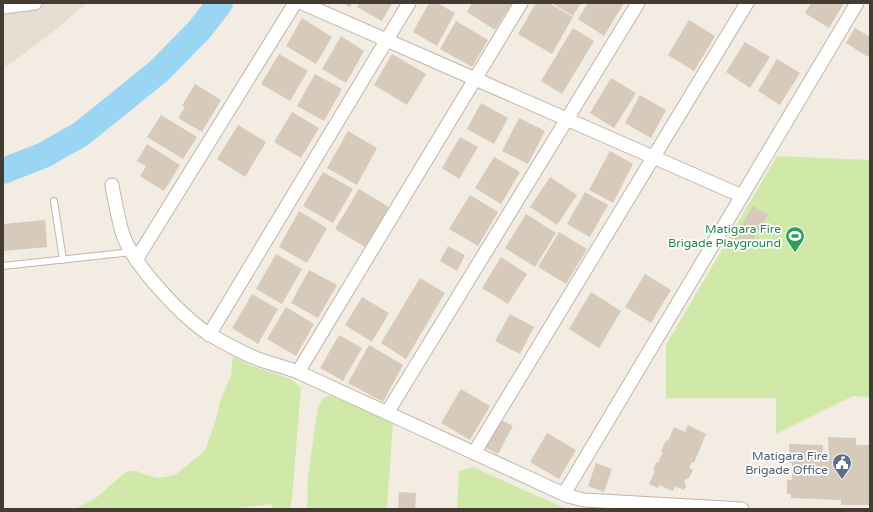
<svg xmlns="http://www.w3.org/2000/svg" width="873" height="512" font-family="'Varela Round',sans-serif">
<rect width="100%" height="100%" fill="#f2ece2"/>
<path fill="#e6ded0" d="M 3,3 L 87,3 L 49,35 L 3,69 Z"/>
<path fill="#d0e9a8" d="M 777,156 L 870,160 L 870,397 L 853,396 L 776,434 L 776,398 L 666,398 L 666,345 Z
M 233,356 L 252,366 L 291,379 L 301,388 L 292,498 L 290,509 L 272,509 L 272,504 L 230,509 L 75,509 L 96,498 L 123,474 L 129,471 L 137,471 L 146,475 L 158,478 L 175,475 L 200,455 L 206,448 L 217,416 L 220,401 L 231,375 Z
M 330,395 L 393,422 L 387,509 L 307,509 L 308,475 L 318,407 C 321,401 323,397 330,395 Z
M 473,467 L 564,508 L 589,509 L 457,509 L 459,471 Z"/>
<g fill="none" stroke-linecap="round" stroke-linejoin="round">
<path stroke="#9ad5f3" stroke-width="26" d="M 3,171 L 44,155 L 81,134 L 159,71 L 200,29 L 220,3"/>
</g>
<path fill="#d7caba" d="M 343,3 L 352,3 L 350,7 Z
M 360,3 L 392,3 L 382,21 L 357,7 Z
M 429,3 L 437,3 L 455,13 L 437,46 L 413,32 Z
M 472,3 L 512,3 L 495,30 L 467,12 Z
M 536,3 L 549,3 L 573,17 L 552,54 L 518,34 Z
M 552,3 L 581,3 L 573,16 Z
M 588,3 L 624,3 L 604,36 L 578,19 Z
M 811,3 L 844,3 L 829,28 L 805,13 Z
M 302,18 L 332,37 L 316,64 L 286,46 Z
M 689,20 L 715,36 L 694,71 L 668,55 Z
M 456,21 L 488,40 L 472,67 L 440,49 Z
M 573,28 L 594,41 L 562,94 L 541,81 Z
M 855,28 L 870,37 L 870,54 L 868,57 L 846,43 Z
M 341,36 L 364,51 L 346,83 L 322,69 Z
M 745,42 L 770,57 L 750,88 L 726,72 Z
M 279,54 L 308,71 L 290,101 L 261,84 Z
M 392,54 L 426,74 L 407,105 L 374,85 Z
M 777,59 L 800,73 L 780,105 L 758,91 Z
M 315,74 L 342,89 L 324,121 L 297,106 Z
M 611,78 L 636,93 L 614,128 L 590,113 Z
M 195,84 L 221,100 L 202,132 L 178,118 L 185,107 L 182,106 Z
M 640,95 L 666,110 L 651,138 L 625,123 Z
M 481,103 L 508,118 L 494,144 L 467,129 Z
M 292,112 L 319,128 L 301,158 L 274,142 Z
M 161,115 L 197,137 L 183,159 L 147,137 Z
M 519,118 L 545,131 L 528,164 L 502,151 Z
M 238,125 L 266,142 L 245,177 L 217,159 Z
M 348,131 L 377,148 L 357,185 L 327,168 Z
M 460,137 L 478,147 L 459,179 L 442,168 Z
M 147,144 L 180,165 L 164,191 L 140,176 L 146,166 L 137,161 Z
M 610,151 L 633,164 L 613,203 L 589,190 Z
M 494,157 L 520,172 L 501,204 L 475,188 Z
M 323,172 L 353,189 L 333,223 L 303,206 Z
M 550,177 L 577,195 L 557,225 L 530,207 Z
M 359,189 L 389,207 L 365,247 L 335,229 Z
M 585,192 L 608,205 L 590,237 L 567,224 Z
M 470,195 L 498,212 L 478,246 L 449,229 Z
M 753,206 L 768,215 L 747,250 L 732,241 Z
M 299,211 L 327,228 L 307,263 L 279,247 Z
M 526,214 L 556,233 L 535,267 L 505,248 Z
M 45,220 L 47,247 L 3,251 L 3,224 Z
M 559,232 L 587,249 L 566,284 L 538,267 Z
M 448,246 L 465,255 L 457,271 L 440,261 Z
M 276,254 L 302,269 L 282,304 L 256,289 Z
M 501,257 L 527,274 L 508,304 L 482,288 Z
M 309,270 L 337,285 L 318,318 L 291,303 Z
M 645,274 L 671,290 L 651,323 L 625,307 Z
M 420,278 L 445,293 L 406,359 L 381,343 Z
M 591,292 L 621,311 L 599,348 L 569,329 Z
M 252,294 L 278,309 L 258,344 L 232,328 Z
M 362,297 L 389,313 L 372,342 L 345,325 Z
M 286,307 L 314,324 L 296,356 L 267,339 Z
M 510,314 L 534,327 L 520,354 L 495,341 Z
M 339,335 L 362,348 L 343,381 L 320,368 Z
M 369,345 L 403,365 L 383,402 L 348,383 Z
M 461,389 L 490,406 L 470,440 L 441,423 Z
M 501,420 L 513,426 L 498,454 L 486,448 Z
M 688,425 L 706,434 L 694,463 L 692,462 L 689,468 L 693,470 L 689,478 L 684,480 L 686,486 L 684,490 L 675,486 L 673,491 L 659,485 L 658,488 L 649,484 L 655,471 L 653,470 L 656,462 L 658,463 L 663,452 L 661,451 L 666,440 L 668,441 L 674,427 L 685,432 Z
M 547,433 L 576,450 L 559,479 L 530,462 Z
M 828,437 L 856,438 L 856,445 L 870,445 L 870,505 L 841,505 L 841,500 L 791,498 L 791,494 L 787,494 L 787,480 L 792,480 L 792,463 L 789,463 L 789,444 L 823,445 L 822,457 L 829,457 Z
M 596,463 L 612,469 L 604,492 L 588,486 Z
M 399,492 L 416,493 L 415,509 L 398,509 Z"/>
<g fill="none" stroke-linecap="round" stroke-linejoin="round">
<defs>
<path id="lane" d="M 54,201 L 63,260
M 3,266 L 132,252"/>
<path id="street" d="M 302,3 L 742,196
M 3,7 L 35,3
M 112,185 C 115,202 118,219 123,235 C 134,266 186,322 214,337 C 228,345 243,353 258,359 C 271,364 285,367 298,372 L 568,496 L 584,500 L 742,509
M 136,260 L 295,3
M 209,335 L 409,3
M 298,372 L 521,3
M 387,413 L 638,3
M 474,453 L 747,3
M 564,494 L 857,3"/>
</defs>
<use href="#lane" stroke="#c1b6a8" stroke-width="8"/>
<use href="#street" stroke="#c1b6a8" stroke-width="15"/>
<use href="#lane" stroke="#fff" stroke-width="6"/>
<use href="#street" stroke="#fff" stroke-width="13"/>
</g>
<defs>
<symbol id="stadium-pin" viewBox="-11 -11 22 30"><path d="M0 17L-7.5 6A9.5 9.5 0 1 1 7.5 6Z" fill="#2e9e5b" stroke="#fff"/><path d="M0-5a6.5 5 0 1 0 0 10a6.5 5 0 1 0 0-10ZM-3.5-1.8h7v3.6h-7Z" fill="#fff"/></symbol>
<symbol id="civic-pin" viewBox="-11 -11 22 30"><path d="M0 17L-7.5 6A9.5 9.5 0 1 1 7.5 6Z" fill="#5c6f8a" stroke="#fff"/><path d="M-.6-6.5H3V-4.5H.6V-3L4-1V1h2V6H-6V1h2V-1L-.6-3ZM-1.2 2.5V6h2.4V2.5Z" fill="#fff"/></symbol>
</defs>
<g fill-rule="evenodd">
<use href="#stadium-pin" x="784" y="225" width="22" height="30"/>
<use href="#civic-pin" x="831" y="452" width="22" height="30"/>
</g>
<g text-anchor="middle" stroke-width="3.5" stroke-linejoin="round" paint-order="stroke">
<g font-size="12" fill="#27864d" stroke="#fff" text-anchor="end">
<text x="781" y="233">Matigara Fire<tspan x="781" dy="14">Brigade Playground</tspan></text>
</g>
<g font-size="12" fill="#4e5e75" stroke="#fff" text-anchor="end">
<text x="828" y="460">Matigara Fire<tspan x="828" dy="14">Brigade Office</tspan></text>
</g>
</g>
<rect width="873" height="512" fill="none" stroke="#443c33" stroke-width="8"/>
</svg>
